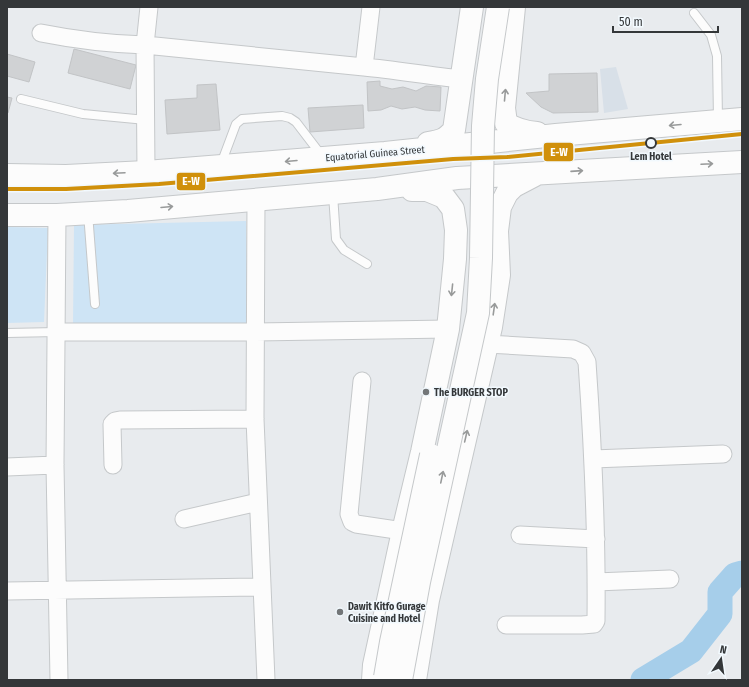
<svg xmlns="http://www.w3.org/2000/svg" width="749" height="687" font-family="'Fira Sans Condensed',sans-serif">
<rect width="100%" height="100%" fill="#e8ebee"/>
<path fill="#d8e0e8" d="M 616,67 L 628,109 L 604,113 L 600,69 Z"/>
<path fill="#cee4f5" d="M 246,221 L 248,325 L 73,325 L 74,225 Z
M 7,227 L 48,228 L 44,322 L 7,323 Z"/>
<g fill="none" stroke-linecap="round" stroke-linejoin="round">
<path stroke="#a6ceea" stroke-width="25" d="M 643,680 L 691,651 L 720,614 L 720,592 L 735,575 L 742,573"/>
</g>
<path fill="#d0d2d4" stroke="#c2c4c6" d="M 74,49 L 136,65 L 130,89 L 68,73 Z
M 7,54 L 35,62 L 29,82 L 7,76 Z
M 597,73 L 598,112 L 553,113 L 541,107 L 526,93 L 549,91 L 549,74 Z
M 380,81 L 380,86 L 392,89 L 403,87 L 416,91 L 426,86 L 441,87 L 440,111 L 425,110 L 415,107 L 402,109 L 391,106 L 381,110 L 368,111 L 367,82 Z
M 216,84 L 220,130 L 167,134 L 165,100 L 197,98 L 197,85 Z
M 7,97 L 12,98 L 8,113 L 7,113 Z
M 363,105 L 364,128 L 310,132 L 308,108 Z"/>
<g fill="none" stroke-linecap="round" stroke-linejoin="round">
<defs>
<path id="service" d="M 694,13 L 711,35 L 717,56 L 718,120
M 21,99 L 83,114 L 146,120
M 221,164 L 236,124 L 242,119 L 282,116 L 290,118 L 296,122 L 322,156
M 333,194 L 336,239 L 344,250 L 367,264
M 88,213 L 95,304
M 7,333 L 57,332"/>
<path id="minor" d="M 41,33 C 76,40 110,44 145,45 L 364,67 L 371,7
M 364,67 C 397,70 429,76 462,79
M 146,172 L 145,45 L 149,7
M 256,199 L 255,419 L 266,680
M 57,215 L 55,465 L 59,680
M 57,332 L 256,332 L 448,329
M 487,344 L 573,349 L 582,353 L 587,362 C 593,448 597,534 596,621 L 594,624 L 582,625 L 506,625
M 362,381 L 349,514 L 352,522 L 356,524 L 403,531
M 593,459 L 723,454
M 113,465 L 112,424 L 115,421 L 120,420 L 255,419
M 7,467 L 55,465
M 184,519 L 258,502
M 520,535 L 596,539
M 596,582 L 670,579
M 7,591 L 261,587"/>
<path id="primary" d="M 514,7 L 504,108 L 506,123 C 516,130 525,132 537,133
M 428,143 C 441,141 445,140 454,130 L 472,7
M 7,175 L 66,176 L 146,172 L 385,153 L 556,135 L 742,119
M 7,215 L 57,215 L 128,211 L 377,189 L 457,178 L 742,162
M 373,680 L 374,665 L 403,531 L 422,452 L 448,329 L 455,259 L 456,230 L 453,209 L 444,197 L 427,190 L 412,190
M 415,680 L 428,600 L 491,327 L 499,275 L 497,231 L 500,207 L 507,193 L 514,186 L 535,175"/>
</defs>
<use href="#service" stroke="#c5c8ca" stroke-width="10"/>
<use href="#minor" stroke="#c5c8ca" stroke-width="19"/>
<use href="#primary" stroke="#c5c8ca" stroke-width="24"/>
<use href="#service" stroke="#fcfcfc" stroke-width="8"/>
<use href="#minor" stroke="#fcfcfc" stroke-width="17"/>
<use href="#primary" stroke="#fcfcfc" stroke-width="22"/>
<defs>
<path id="primary-bridge" d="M 385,677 L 391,642 L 431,455
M 401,680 L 419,582 L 478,313 L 481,258 L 483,126 L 487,79 L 498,7"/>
</defs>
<use href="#primary-bridge" stroke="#c5c8ca" stroke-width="24" stroke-linecap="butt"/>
<use href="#primary-bridge" stroke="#fcfcfc" stroke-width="22"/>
<defs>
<path id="rail-1" d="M 7,189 L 66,189 L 159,184 L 453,159 L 507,157 L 742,134"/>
</defs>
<use href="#rail-1" stroke="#f2f9fe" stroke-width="7"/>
<use href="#rail-1" stroke="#d0900b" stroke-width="4"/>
</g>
<defs><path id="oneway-shaft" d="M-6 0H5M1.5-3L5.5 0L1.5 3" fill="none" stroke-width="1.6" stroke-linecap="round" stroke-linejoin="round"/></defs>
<g stroke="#989a9a">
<use href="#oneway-shaft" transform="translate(505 95) rotate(-85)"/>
<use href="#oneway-shaft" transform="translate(675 125) rotate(175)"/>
<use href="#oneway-shaft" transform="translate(291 161) rotate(175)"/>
<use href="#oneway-shaft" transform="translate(707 164) rotate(-3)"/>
<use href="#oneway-shaft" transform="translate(577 171) rotate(-4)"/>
<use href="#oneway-shaft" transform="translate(119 173) rotate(177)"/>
<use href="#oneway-shaft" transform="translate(167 207) rotate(-5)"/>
<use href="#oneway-shaft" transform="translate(452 290) rotate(96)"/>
<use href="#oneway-shaft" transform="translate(494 309) rotate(-82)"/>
<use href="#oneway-shaft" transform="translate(466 436) rotate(-77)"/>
<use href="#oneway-shaft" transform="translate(442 477) rotate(-78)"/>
</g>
<circle fill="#f2f9fe" stroke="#343739" stroke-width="2" cx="651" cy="143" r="5"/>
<g fill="#737678" stroke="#f2f9fe" stroke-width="1.5">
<circle cx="426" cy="392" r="4"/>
<circle cx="340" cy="612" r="4"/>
</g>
<g text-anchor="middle" stroke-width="3" stroke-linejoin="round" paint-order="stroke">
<g font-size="10" fill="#343739" stroke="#f2f9fe">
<text transform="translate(375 153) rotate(-5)" y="4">Equatorial Guinea Street</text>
</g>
<g font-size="10" font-weight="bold" fill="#343739" stroke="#f2f9fe">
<text x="651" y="160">Lem Hotel</text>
</g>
<g font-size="10" font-weight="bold" fill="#343739" stroke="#f2f9fe" text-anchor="start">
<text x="434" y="396">The BURGER STOP</text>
<text x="348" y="610">Dawit Kitfo Gurage<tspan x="348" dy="12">Cuisine and Hotel</tspan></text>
</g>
</g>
<g stroke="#f2f9fe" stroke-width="1.5">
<rect x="543" y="142" width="31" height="20" rx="4" fill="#d0900b"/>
<rect x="176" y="172" width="30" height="19" rx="4" fill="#d0900b"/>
</g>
<g font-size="11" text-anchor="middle" font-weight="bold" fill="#fff">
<text x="559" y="156">E-W</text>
<text x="191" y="185">E-W</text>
</g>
<rect width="749" height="687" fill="none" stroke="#343739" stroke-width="16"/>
<g transform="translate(721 659) rotate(13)" stroke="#f2f9fe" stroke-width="3" paint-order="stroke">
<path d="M0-3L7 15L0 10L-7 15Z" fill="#343739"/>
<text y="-6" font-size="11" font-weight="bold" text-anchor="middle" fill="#343739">N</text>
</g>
<path d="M613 26v6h105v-6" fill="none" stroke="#343739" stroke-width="2"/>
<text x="619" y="26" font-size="12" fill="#343739" stroke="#f2f9fe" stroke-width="3" paint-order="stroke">50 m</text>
</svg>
